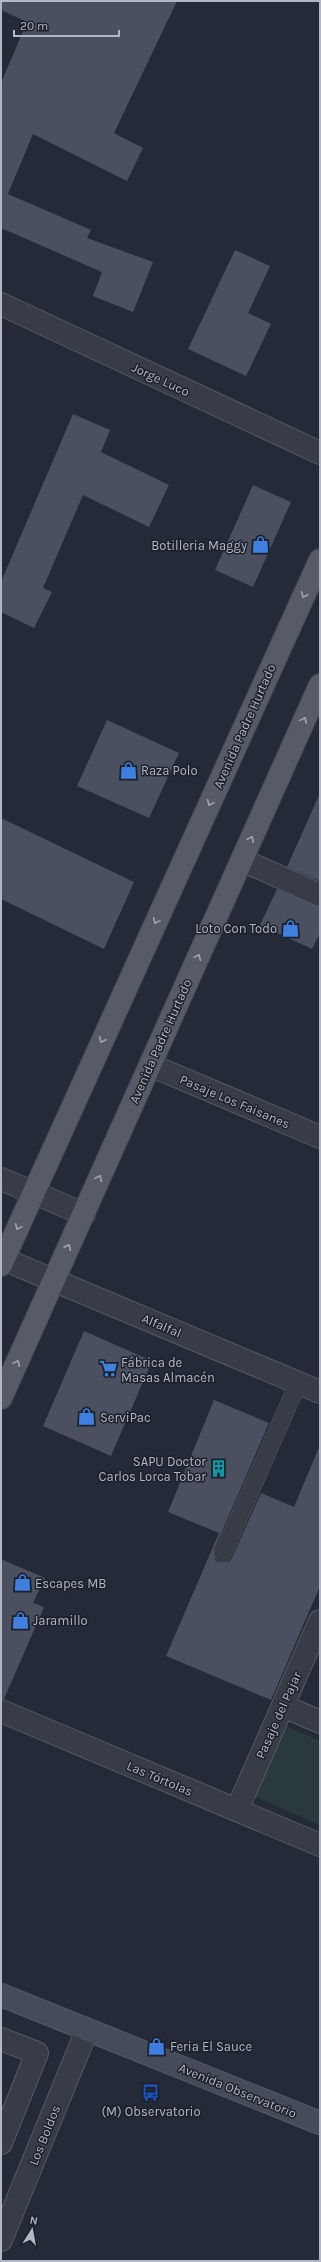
<svg xmlns="http://www.w3.org/2000/svg" width="321" height="2262" font-family="Karla,sans-serif">
<rect width="100%" height="100%" fill="#242a37"/>
<path fill="#2a3a3c" d="M 283,1725 L 320,1741 L 320,1825 L 252,1796 Z"/>
<path fill="#4a505f" d="M 1,1 L 177,1 L 114,133 L 143,148 L 127,181 L 33,134 L 8,194 L 91,230 L 87,238 L 153,262 L 133,312 L 93,296 L 102,272 L 1,228 L 1,83 L 27,22 L 1,10 Z
M 235,250 L 270,266 L 248,313 L 271,324 L 246,376 L 188,349 Z
M 73,414 L 110,430 L 101,452 L 169,485 L 149,527 L 83,495 L 43,588 L 52,592 L 34,628 L 1,612 L 1,582 Z
M 253,485 L 291,502 L 253,587 L 215,570 Z
M 107,720 L 179,753 L 149,818 L 77,786 Z
M 320,793 L 320,881 L 287,867 Z
M 1,818 L 134,882 L 104,949 L 1,899 Z
M 277,889 L 320,907 L 320,933 L 312,949 L 260,925 Z
M 84,1331 L 152,1361 L 111,1456 L 43,1426 Z
M 214,1400 L 269,1423 L 214,1550 L 215,1560 L 219,1563 L 229,1562 L 232,1558 L 261,1493 L 294,1507 L 320,1445 L 320,1586 L 271,1700 L 166,1656 L 219,1533 L 168,1512 Z
M 1,1559 L 45,1578 L 33,1603 L 44,1607 L 4,1699 L 1,1699 Z"/>
<g fill="none" stroke-linecap="round" stroke-linejoin="round">
<defs>
<path id="service" d="M 223,1554 L 298,1383"/>
<path id="pedestrian" d="M 1,2039 L 37,2053 L 1,2143"/>
<path id="minor" d="M 1,304 L 320,453
M 242,860 L 320,895
M 150,1065 L 320,1137
M 1,1179 L 84,1214
M 3,1259 L 320,1392
M 283,1706 L 320,1722
M 1,1711 L 320,1845
M 237,1810 L 320,1621
M 1,2240 L 87,2030"/>
<path id="secondary" d="M 1,1995 L 320,2123"/>
<path id="primary" d="M 1,1265 L 320,560
M 1,1398 L 320,685"/>
</defs>
<use href="#service" stroke="#555a65" stroke-width="18"/>
<use href="#pedestrian" stroke="#555a65" stroke-width="24"/>
<use href="#minor" stroke="#555a65" stroke-width="24"/>
<use href="#secondary" stroke="#555a65" stroke-width="24"/>
<use href="#primary" stroke="#414550" stroke-width="24"/>
<use href="#service" stroke="#373c47" stroke-width="17"/>
<use href="#pedestrian" stroke="#373c47" stroke-width="22"/>
<use href="#minor" stroke="#373c47" stroke-width="22"/>
<use href="#secondary" stroke="#464b5a" stroke-width="22"/>
<use href="#primary" stroke="#565b67" stroke-width="22"/>
</g>
<defs><path id="oneway-chevron" d="M-2-3.5L2.5 0L-2 3.5" fill="none" stroke-width="1.6" stroke-linecap="round" stroke-linejoin="round"/></defs>
<g stroke="#a0a5b1">
<use href="#oneway-chevron" transform="translate(304 595) rotate(114)"/>
<use href="#oneway-chevron" transform="translate(304 720) rotate(-66)"/>
<use href="#oneway-chevron" transform="translate(210 803) rotate(114)"/>
<use href="#oneway-chevron" transform="translate(251 839) rotate(-66)"/>
<use href="#oneway-chevron" transform="translate(156 921) rotate(114)"/>
<use href="#oneway-chevron" transform="translate(198 957) rotate(-66)"/>
<use href="#oneway-chevron" transform="translate(102 1040) rotate(114)"/>
<use href="#oneway-chevron" transform="translate(99 1178) rotate(-66)"/>
<use href="#oneway-chevron" transform="translate(18 1227) rotate(114)"/>
<use href="#oneway-chevron" transform="translate(68 1247) rotate(-65)"/>
<use href="#oneway-chevron" transform="translate(17 1363) rotate(-66)"/>
</g>
<defs>
<symbol id="shop-bare" viewBox="-9 -9 18 18"><path d="M-5-2.5h2.3a2.7 3.5 0 0 1 5.4 0H5L5.5 6h-11ZM-1.5-2.5h3a1.5 2.3 0 0 0-3 0Z" fill="#3f7fe0" stroke="#1d212c" stroke-width="2.5" paint-order="stroke"/></symbol>
<symbol id="supermarket-bare" viewBox="-9 -9 18 18"><path d="M-6-5.5h2.5l.6 2H6L4.5 2H-2.5L-4.4-4H-6ZM-1.5 3.2a1.3 1.3 0 1 0 .1 0ZM3 3.2a1.3 1.3 0 1 0 .1 0Z" fill="#3f7fe0" stroke="#1d212c" stroke-width="2.5" paint-order="stroke"/></symbol>
<symbol id="building-bare" viewBox="-9 -9 18 18"><path d="M-4-6H4V6H1V3H-1V6H-4ZM-2.5-4.3h1.7v1.8h-1.7ZM.8-4.3h1.7v1.8H.8ZM-2.5-1h1.7V.8h-1.7ZM.8-1h1.7V.8H.8Z" fill="#0f9aa8" stroke="#1d212c" stroke-width="2.5" paint-order="stroke"/></symbol>
<symbol id="bus-bare" viewBox="-9 -9 18 18"><path d="M-5-6H5V4H4V6H2V4H-2V6H-4V4H-5ZM-3.5-4V0h7V-4ZM-3.5 1.2v1.5H-2V1.2ZM2 1.2v1.5H3.5V1.2Z" fill="#1a4fb4" stroke="#1d212c" stroke-width="2.5" paint-order="stroke"/></symbol>
</defs>
<g fill-rule="evenodd">
<use href="#shop-bare" x="248" y="532" width="25" height="25"/>
<use href="#shop-bare" x="116" y="758" width="25" height="25"/>
<use href="#shop-bare" x="278" y="916" width="25" height="25"/>
<use href="#supermarket-bare" x="96" y="1356" width="25" height="25"/>
<use href="#shop-bare" x="74" y="1404" width="25" height="25"/>
<use href="#building-bare" x="206" y="1456" width="25" height="25"/>
<use href="#shop-bare" x="10" y="1570" width="25" height="25"/>
<use href="#shop-bare" x="8" y="1608" width="25" height="25"/>
<use href="#shop-bare" x="144" y="2034" width="25" height="25"/>
<use href="#bus-bare" x="138" y="2080" width="25" height="25"/>
</g>
<g text-anchor="middle" stroke-width="3" stroke-linejoin="round" paint-order="stroke">
<g font-size="13" fill="#b2b7c3" stroke="#1d212c">
<text transform="translate(161 379) rotate(25)" y="5">Jorge Luco</text>
<text transform="translate(244 726) rotate(-66)" y="5">Avenida Padre Hurtado</text>
<text transform="translate(160 1041) rotate(-66)" y="5">Avenida Padre Hurtado</text>
<text transform="translate(235 1101) rotate(23)" y="5">Pasaje Los Faisanes</text>
<text transform="translate(162 1325) rotate(23)" y="5">Alfalfal</text>
<text transform="translate(278 1715) rotate(-66)" y="5">Pasaje del Pajar</text>
<text transform="translate(160 1778) rotate(23)" y="5">Las Tórtolas</text>
<text transform="translate(238 2090) rotate(22)" y="5">Avenida Observatorio</text>
<text transform="translate(44 2135) rotate(-68)" y="5">Los Boldos</text>
</g>
<g font-size="13" fill="#b2b7c3" stroke="#1d212c" text-anchor="start">
<text x="247" y="550" text-anchor="end">Botilleria Maggy</text>
<text x="141" y="775">Raza Polo</text>
<text x="277" y="933" text-anchor="end">Loto Con Todo</text>
<text x="121" y="1367">Fábrica de<tspan x="121" dy="15">Masas Almacén</tspan></text>
<text x="100" y="1422">ServiPac</text>
<text x="206" y="1466" text-anchor="end">SAPU Doctor<tspan x="206" dy="15">Carlos Lorca Tobar</tspan></text>
<text x="35" y="1588">Escapes MB</text>
<text x="33" y="1625">Jaramillo</text>
<text x="170" y="2051">Feria El Sauce</text>
<text x="151" y="2116" text-anchor="middle">(M) Observatorio</text>
</g>
</g>
<rect width="321" height="2262" fill="none" stroke="#b2b7c3" stroke-width="4"/>
<g transform="translate(32 2230) rotate(11)" stroke="#1d212c" stroke-width="3" paint-order="stroke">
<path d="M0-3L7 15L0 10L-7 15Z" fill="#b2b7c3"/>
<text y="-6" font-size="11" font-weight="bold" text-anchor="middle" fill="#b2b7c3">N</text>
</g>
<path d="M14 30v6h105v-6" fill="none" stroke="#b2b7c3" stroke-width="2"/>
<text x="20" y="30" font-size="12" fill="#b2b7c3" stroke="#1d212c" stroke-width="3" paint-order="stroke">20 m</text>
</svg>
